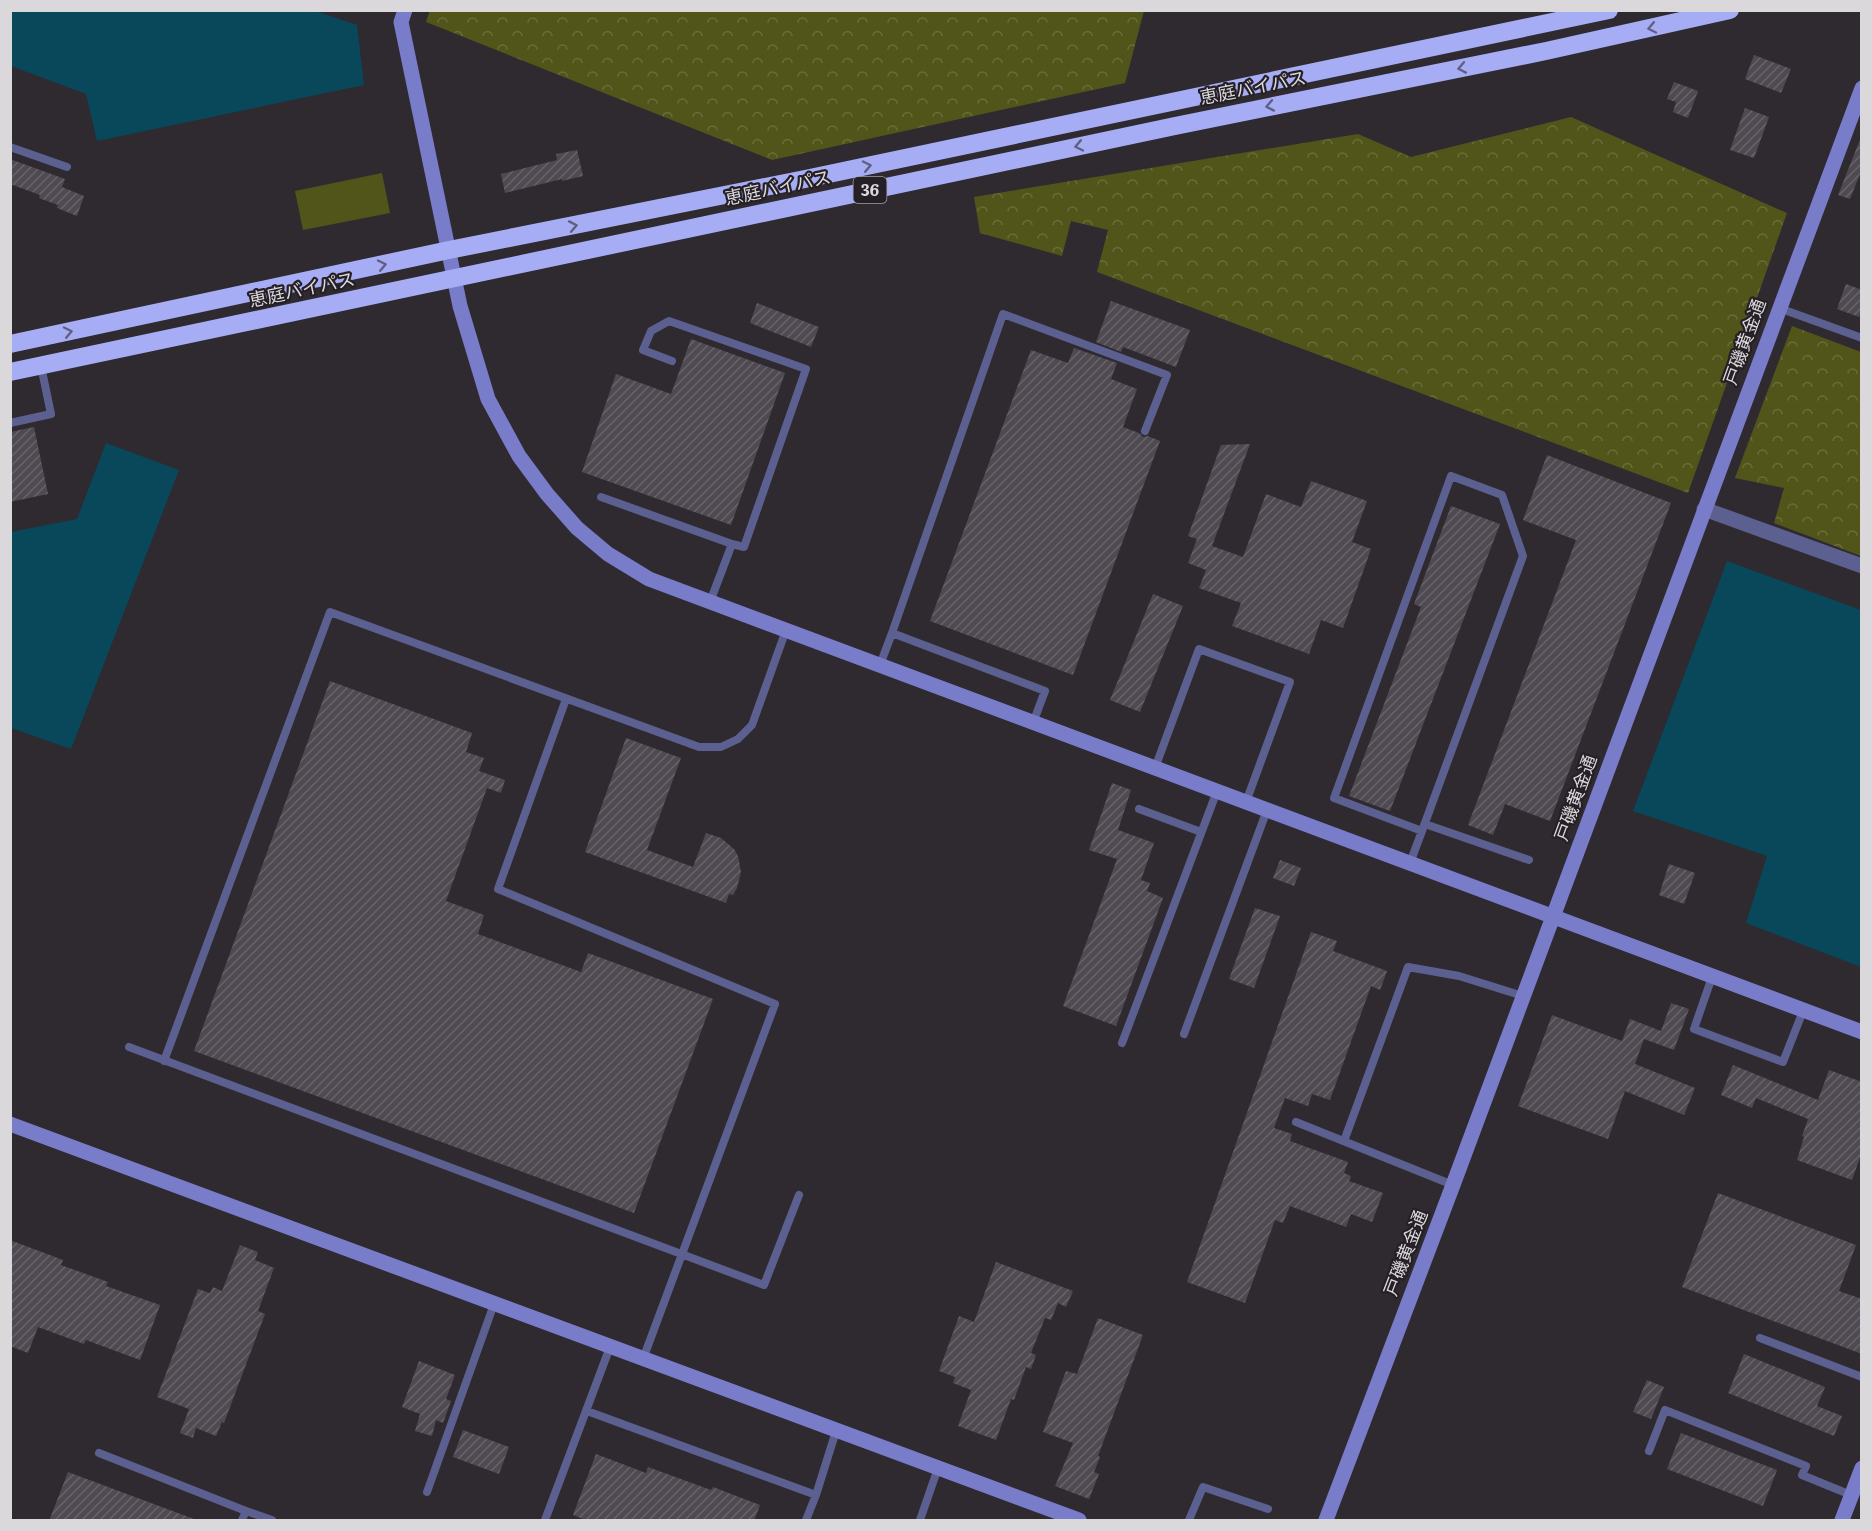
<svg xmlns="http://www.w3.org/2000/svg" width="1872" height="1531" font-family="Literata,'Noto Sans JP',serif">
<defs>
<pattern id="forest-crowns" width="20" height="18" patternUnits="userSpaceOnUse" patternTransform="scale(1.5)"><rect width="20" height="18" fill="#525519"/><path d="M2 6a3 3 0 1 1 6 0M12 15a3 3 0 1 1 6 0" fill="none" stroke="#6a6d3a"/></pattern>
<pattern id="building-hatch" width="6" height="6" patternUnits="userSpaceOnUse" patternTransform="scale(1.5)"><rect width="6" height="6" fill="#4f4a51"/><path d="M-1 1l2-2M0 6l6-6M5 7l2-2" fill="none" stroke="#686369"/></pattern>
</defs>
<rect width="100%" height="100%" fill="#2e2a30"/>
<path fill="#525519" d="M 382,173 L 390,213 L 303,230 L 295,191 Z"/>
<path fill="url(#forest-crowns)" d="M 430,10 L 1144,10 L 1144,11 L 1125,83 L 772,160 L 426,22 Z
M 1571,117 L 1787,213 L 1688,493 L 1097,272 L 1108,230 L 1071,221 L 1062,256 L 980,233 L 974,197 L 1358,134 L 1411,157 Z
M 1792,326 L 1861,352 L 1861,556 L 1774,523 L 1784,488 L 1735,478 Z"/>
<path fill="#08485a" d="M 10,11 L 316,11 L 357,25 L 364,85 L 97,141 L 86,94 L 11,66 Z
M 106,443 L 179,470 L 71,749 L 11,728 L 11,532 L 77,519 Z
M 1727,561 L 1861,610 L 1861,967 L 1746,923 L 1767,856 L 1633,811 Z"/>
<path fill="url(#building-hatch)" d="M 1754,55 L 1791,69 L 1781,93 L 1745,79 Z
M 1674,82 L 1698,91 L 1688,118 L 1673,112 L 1676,102 L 1667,99 Z
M 1745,108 L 1769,117 L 1754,158 L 1730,150 Z
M 1861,137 L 1862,169 L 1850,199 L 1838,195 Z
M 577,150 L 583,176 L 562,181 L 562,179 L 505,193 L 501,174 L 557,160 L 556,154 Z
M 10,159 L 65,179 L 62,187 L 84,196 L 77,216 L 57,208 L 58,205 L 39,198 L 40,195 L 10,184 Z
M 1846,284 L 1862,290 L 1862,310 L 1859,317 L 1837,309 Z
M 1111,301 L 1190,330 L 1176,367 L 1123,347 L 1121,352 L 1096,342 Z
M 757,303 L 819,327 L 811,347 L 750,323 Z
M 691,339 L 785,373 L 731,525 L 582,472 L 616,374 L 671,394 Z
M 1074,348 L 1117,363 L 1111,379 L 1137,389 L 1123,427 L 1139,433 L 1143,437 L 1148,436 L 1160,441 L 1073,675 L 930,621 L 1031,350 L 1068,363 Z
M 34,427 L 48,494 L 10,502 L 10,432 Z
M 1250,444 L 1212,546 L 1243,557 L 1266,494 L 1301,507 L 1311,481 L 1367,501 L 1352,542 L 1371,549 L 1343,628 L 1321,620 L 1309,654 L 1232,626 L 1241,603 L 1199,588 L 1206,570 L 1188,563 L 1197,539 L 1188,536 L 1221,445 Z
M 1547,455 L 1671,503 L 1550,821 L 1505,804 L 1493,835 L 1468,825 L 1576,540 L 1523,520 Z
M 1451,506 L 1500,524 L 1390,811 L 1349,796 L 1421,607 L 1414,604 Z
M 1153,594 L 1183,606 L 1140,712 L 1110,700 Z
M 330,681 L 472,733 L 466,752 L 484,758 L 479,771 L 505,780 L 501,793 L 487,788 L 446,901 L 484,915 L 478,934 L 581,972 L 588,953 L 713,999 L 634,1213 L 194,1051 Z
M 626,738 L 681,758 L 647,850 L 693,867 L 706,833 L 721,838 L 734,849 L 738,856 L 741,872 L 737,888 L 733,895 L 729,894 L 726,903 L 585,852 Z
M 1112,783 L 1131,790 L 1118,830 L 1154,843 L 1141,880 L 1150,883 L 1147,891 L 1163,898 L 1116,1026 L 1063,1006 L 1117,859 L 1089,850 Z
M 1280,860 L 1301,868 L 1294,886 L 1273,878 Z
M 1669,864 L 1695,873 L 1684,904 L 1659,895 Z
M 1255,908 L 1280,916 L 1254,988 L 1229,979 Z
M 1311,932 L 1337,941 L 1333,951 L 1387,971 L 1380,990 L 1371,986 L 1330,1100 L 1312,1094 L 1308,1106 L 1285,1098 L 1274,1128 L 1292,1134 L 1290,1141 L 1348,1162 L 1344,1173 L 1351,1176 L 1349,1181 L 1383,1193 L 1372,1222 L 1351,1214 L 1346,1227 L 1290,1206 L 1283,1223 L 1275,1220 L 1245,1303 L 1187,1282 Z
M 1671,1003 L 1689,1009 L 1674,1050 L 1644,1039 L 1635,1064 L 1695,1088 L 1684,1115 L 1625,1091 L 1608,1139 L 1518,1106 L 1552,1015 L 1622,1041 L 1630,1019 L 1661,1031 Z
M 1733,1065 L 1818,1100 L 1829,1070 L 1862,1082 L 1862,1152 L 1852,1180 L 1797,1160 L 1804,1137 L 1802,1136 L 1808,1119 L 1756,1098 L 1752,1108 L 1721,1095 Z
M 1718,1193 L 1856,1245 L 1839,1291 L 1862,1299 L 1862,1354 L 1682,1287 Z
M 10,1240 L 63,1260 L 61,1265 L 108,1282 L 106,1286 L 160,1305 L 140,1360 L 86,1340 L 84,1344 L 38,1327 L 28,1353 L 10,1346 Z
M 240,1245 L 258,1252 L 255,1260 L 274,1268 L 258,1311 L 265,1314 L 224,1423 L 222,1422 L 216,1436 L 196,1428 L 193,1438 L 180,1433 L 189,1409 L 157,1397 L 198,1289 L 210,1293 L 213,1287 L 222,1291 Z
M 996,1262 L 1073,1291 L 1066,1307 L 1058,1303 L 1051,1320 L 1045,1318 L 1031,1353 L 1036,1355 L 1031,1369 L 1026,1367 L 1014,1400 L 1011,1399 L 996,1440 L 958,1426 L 971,1390 L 953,1383 L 955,1377 L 939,1371 L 959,1316 L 974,1322 Z
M 1098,1318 L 1143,1335 L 1098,1456 L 1100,1457 L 1094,1472 L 1099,1474 L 1089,1499 L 1055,1486 L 1073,1443 L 1043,1432 L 1066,1371 L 1077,1374 Z
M 1744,1354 L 1825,1387 L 1817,1406 L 1842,1416 L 1834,1436 L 1728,1393 Z
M 419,1361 L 455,1375 L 446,1399 L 451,1401 L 443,1423 L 436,1420 L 432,1436 L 415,1431 L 420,1414 L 402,1407 Z
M 1647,1380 L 1664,1387 L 1651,1419 L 1633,1412 Z
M 463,1430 L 509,1447 L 499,1474 L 453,1457 Z
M 1681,1433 L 1777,1470 L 1763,1506 L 1667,1469 Z
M 596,1454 L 646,1473 L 648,1467 L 711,1490 L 713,1487 L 760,1505 L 754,1521 L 588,1521 L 573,1515 Z
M 68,1472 L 194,1519 L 193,1521 L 49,1521 Z"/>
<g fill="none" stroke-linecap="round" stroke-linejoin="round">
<path stroke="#5c6090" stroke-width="8" d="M 10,147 L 67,167
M 1779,308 L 1862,338
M 672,361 L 643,350 L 651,331 L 669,321 L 806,369 L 744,547 L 732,544
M 10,423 L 51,414 L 41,366
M 601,497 L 732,544 L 710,602
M 892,633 L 1003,314 L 1167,375 L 1145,431
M 880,665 L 892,633 L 1045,691 L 1033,723
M 566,699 L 498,889 L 775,1004 L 643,1359
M 1155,768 L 1199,649 L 1290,682 L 1246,802
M 1139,809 L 1201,832
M 1425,824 L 1529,860
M 1410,863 L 1422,831 L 1523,556 L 1502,495 L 1451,476 L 1334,798 L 1422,831
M 1712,977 L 1694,1029 L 1783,1062 L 1803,1011
M 1184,1034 L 1267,810
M 1122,1043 L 1217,791
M 129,1047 L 764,1285 L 799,1195
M 164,1061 L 330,612 L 699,747 L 721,747 L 738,739 L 752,725 L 786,630
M 1296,1122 L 1453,1185
M 1344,1141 L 1408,967 L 1459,976 L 1523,996
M 1760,1338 L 1862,1377
M 587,1411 L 816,1495
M 1649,1451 L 1665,1410 L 1806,1466 L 1802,1475 L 1851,1495
M 99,1453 L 246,1511 L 242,1520
M 427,1492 L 494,1304
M 246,1511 L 272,1520
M 545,1520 L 610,1347
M 806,1520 L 816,1495 L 836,1431
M 920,1520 L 938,1468
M 1189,1520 L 1203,1487 L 1268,1509"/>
<path stroke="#5c6090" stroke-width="15" d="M 1704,509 L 1862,566"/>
<path stroke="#787cc9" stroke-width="15" d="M 405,10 L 401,22 L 460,306 L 488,399 L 519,456 L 547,494 L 577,528 L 608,554 L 649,579 L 1862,1032
M 10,1124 L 1079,1520
M 1326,1520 L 1453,1185 L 1862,88
M 1842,1520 L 1862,1468"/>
<path stroke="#a7adf4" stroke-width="18" d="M 10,344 L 449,250 L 805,179 L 1609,10
M 10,372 L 1175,126 L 1546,51 L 1730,10"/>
</g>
<defs><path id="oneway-chevron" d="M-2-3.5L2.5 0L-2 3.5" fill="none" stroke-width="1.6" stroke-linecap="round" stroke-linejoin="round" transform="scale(1.5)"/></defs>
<g stroke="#605f83">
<use href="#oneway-chevron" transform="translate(1652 28) rotate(168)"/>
<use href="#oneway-chevron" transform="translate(1462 68) rotate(169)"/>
<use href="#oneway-chevron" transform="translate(1270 106) rotate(169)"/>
<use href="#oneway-chevron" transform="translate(1079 146) rotate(168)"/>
<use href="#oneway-chevron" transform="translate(867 166) rotate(-12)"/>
<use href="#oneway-chevron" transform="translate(573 226) rotate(-11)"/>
<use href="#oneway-chevron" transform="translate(382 265) rotate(-12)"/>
<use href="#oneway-chevron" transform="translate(68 332) rotate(-12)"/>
</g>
<g text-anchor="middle" stroke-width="4.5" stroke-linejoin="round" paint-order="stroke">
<rect fill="#252026" stroke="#a4a1a5" stroke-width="1.5" x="853.5" y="177" width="33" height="26" rx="4.5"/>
<g font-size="16" font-weight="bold" fill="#dbd8dc">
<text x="870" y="196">36</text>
</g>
<g font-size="18" fill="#dbd8dc" stroke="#252026">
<text transform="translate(1253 88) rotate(-11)" y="6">恵庭バイパス</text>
<text transform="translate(778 188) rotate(-12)" y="6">恵庭バイパス</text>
<text transform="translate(302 290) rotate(-12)" y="6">恵庭バイパス</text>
<text transform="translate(1745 342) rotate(-70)" y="6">戸磯黄金通</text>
<text transform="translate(1576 798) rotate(-70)" y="6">戸磯黄金通</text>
<text transform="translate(1406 1253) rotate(-69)" y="6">戸磯黄金通</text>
</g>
</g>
<rect width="1872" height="1531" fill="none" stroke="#dbd8dc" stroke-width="24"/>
</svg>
